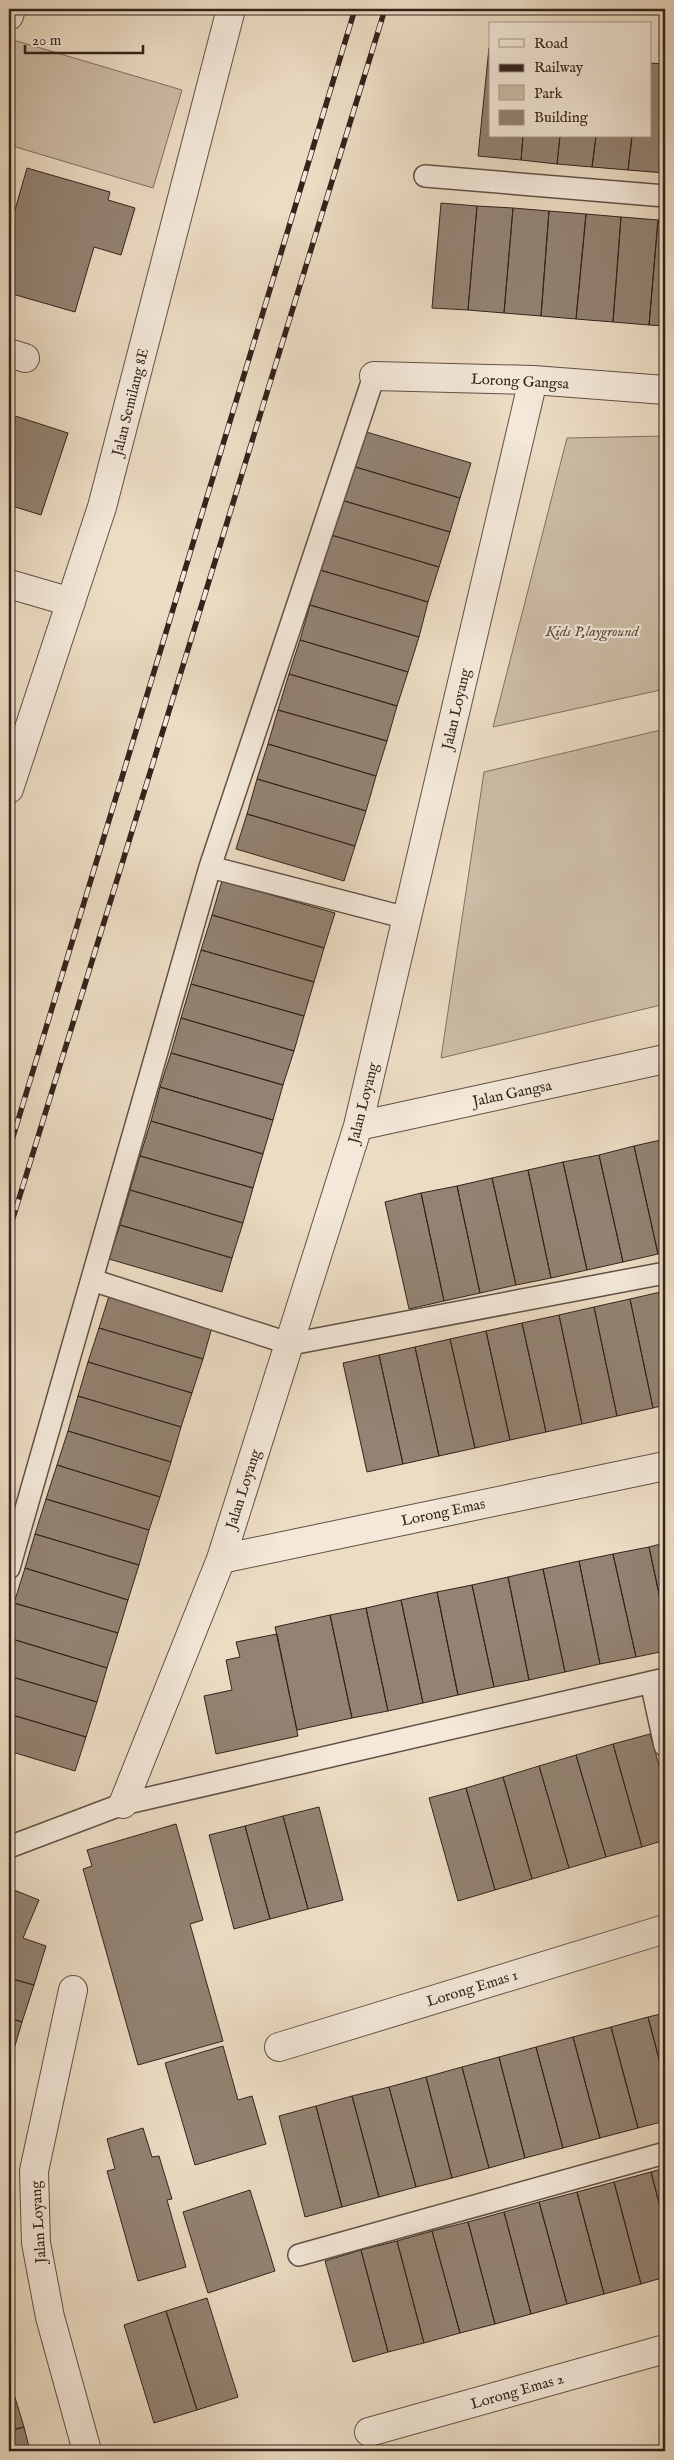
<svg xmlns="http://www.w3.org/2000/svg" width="674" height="2460" font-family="'IM FELL English',serif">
<rect width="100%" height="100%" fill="#ecdcc4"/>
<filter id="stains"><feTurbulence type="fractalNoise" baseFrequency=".004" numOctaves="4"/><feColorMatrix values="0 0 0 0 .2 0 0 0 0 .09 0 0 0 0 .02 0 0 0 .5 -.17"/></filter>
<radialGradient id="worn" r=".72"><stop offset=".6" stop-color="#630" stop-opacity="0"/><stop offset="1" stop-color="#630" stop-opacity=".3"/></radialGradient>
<path fill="#cdbda7" stroke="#807061" d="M 10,39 L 182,90 L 153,188 L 9,145 Z
M 665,436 L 665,689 L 493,727 L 567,438 Z
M 665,729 L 665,1004 L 441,1058 L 484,772 Z"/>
<path fill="#938373" stroke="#33231b" d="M 489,48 L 490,136 L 523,136 L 521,160 L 478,156 Z
M 650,63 L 665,64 L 665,173 L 628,170 L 632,136 L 650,136 Z
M 523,136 L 560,136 L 557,164 L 521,160 Z
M 560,136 L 596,136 L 592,167 L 557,164 Z
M 596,136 L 632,136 L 628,170 L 592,167 Z
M 27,168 L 110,192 L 108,200 L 135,208 L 121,255 L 94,247 L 75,312 L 9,293 L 9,231 Z
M 441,203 L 477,206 L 468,310 L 432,308 Z
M 477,206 L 513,208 L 504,313 L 468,310 Z
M 513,208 L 549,211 L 541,316 L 504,313 Z
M 549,211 L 586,214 L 576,319 L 541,316 Z
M 586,214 L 621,217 L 613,322 L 576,319 Z
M 621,217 L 658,220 L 649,325 L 613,322 Z
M 658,220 L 665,221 L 665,326 L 649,325 Z
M 9,414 L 68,433 L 41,515 L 9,505 Z
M 363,431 L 471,463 L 460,498 L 352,466 Z
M 352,466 L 460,498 L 450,532 L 341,500 Z
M 341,500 L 450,532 L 439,567 L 331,535 Z
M 331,535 L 439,567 L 428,602 L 320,570 Z
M 320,570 L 428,602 L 419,637 L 310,605 Z
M 310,605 L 419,637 L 408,672 L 300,640 Z
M 300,640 L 408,672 L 397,706 L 289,674 Z
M 289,674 L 397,706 L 387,741 L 278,710 Z
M 278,710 L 387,741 L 376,776 L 268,744 Z
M 268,744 L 376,776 L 366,811 L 257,779 Z
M 257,779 L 366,811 L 355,846 L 247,814 Z
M 247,814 L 355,846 L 344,881 L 236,849 Z
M 222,881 L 335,913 L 324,948 L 212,915 Z
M 212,915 L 324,948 L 314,982 L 201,950 Z
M 201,950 L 314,982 L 304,1016 L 191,984 Z
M 191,984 L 304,1016 L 294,1051 L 181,1018 Z
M 181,1018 L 294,1051 L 283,1085 L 171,1053 Z
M 171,1053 L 283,1085 L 273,1120 L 160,1087 Z
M 160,1087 L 273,1120 L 263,1154 L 151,1121 Z
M 151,1121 L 263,1154 L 253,1188 L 140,1156 Z
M 665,1139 L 665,1252 L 658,1254 L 634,1146 Z
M 634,1146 L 658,1254 L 623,1262 L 599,1155 Z
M 599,1155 L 623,1262 L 587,1270 L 563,1162 Z
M 140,1156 L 253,1188 L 243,1223 L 130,1190 Z
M 563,1162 L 587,1270 L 551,1278 L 528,1170 Z
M 528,1170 L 551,1278 L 516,1285 L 492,1178 Z
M 492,1178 L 516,1285 L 480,1293 L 457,1186 Z
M 457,1186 L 480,1293 L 444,1301 L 421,1193 Z
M 130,1190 L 243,1223 L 232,1258 L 120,1225 Z
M 421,1193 L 444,1301 L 409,1309 L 385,1202 Z
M 120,1225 L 232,1258 L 222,1292 L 109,1259 Z
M 665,1291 L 665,1405 L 653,1408 L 630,1299 Z
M 110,1293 L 213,1324 L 203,1359 L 99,1328 Z
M 630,1299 L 653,1408 L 617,1416 L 594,1307 Z
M 594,1307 L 617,1416 L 582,1424 L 559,1315 Z
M 559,1315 L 582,1424 L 546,1432 L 522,1323 Z
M 522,1323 L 546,1432 L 510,1440 L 486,1331 Z
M 99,1328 L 203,1359 L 192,1393 L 88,1362 Z
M 486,1331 L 510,1440 L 475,1448 L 450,1339 Z
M 450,1339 L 475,1448 L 439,1456 L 415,1347 Z
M 415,1347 L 439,1456 L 403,1464 L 379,1355 Z
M 379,1355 L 403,1464 L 367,1472 L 343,1363 Z
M 88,1362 L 192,1393 L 181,1427 L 78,1396 Z
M 78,1396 L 181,1427 L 171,1462 L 68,1431 Z
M 68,1431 L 171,1462 L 160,1497 L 57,1465 Z
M 57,1465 L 160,1497 L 149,1530 L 46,1499 Z
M 46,1499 L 149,1530 L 139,1565 L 35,1534 Z
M 35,1534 L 139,1565 L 128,1600 L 25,1568 Z
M 665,1543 L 665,1622 L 649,1547 Z
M 649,1547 L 665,1622 L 665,1651 L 636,1657 L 613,1554 Z
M 613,1554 L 636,1657 L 600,1664 L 579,1561 Z
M 579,1561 L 600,1664 L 565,1672 L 543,1569 Z
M 25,1568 L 128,1600 L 118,1633 L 14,1603 Z
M 543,1569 L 565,1672 L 529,1680 L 508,1577 Z
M 508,1577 L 529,1680 L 494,1687 L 472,1585 Z
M 472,1585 L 494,1687 L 458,1695 L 437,1592 Z
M 437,1592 L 458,1695 L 423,1703 L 401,1600 Z
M 401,1600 L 423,1703 L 388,1711 L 366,1608 Z
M 14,1603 L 118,1633 L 107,1668 L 9,1638 L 9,1620 Z
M 366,1608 L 388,1711 L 352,1718 L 330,1615 Z
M 330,1615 L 352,1718 L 297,1730 L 275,1627 Z
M 277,1634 L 298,1736 L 216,1754 L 204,1696 L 232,1690 L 226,1660 L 240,1657 L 236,1642 Z
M 9,1638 L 107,1668 L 97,1702 L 9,1676 Z
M 9,1676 L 97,1702 L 86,1737 L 9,1714 Z
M 9,1714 L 86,1737 L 75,1771 L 9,1751 Z
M 650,1734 L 665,1786 L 665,1840 L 642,1847 L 613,1744 Z
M 613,1744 L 642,1847 L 606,1857 L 576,1755 Z
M 576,1755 L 606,1857 L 569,1868 L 539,1766 Z
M 539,1766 L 569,1868 L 532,1879 L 503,1777 Z
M 503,1777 L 532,1879 L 495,1890 L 466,1788 Z
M 466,1788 L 495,1890 L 458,1901 L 429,1798 Z
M 319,1807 L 343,1900 L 308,1909 L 283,1816 Z
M 283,1816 L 308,1909 L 270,1919 L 245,1826 Z
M 176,1824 L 203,1920 L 190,1924 L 223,2041 L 138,2065 L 83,1869 L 92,1866 L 87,1850 Z
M 245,1826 L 270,1919 L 234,1929 L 209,1835 Z
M 9,1888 L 39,1900 L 23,1938 L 46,1946 L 34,1985 L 9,1978 Z
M 9,1978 L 34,1985 L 22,2022 L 9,2018 Z
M 665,2013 L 665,2082 L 648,2017 Z
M 648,2017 L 665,2082 L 665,2121 L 638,2128 L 611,2027 Z
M 9,2018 L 22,2022 L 11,2059 L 9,2058 Z
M 611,2027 L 638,2128 L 600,2138 L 573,2037 Z
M 573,2037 L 600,2138 L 563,2148 L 536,2047 Z
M 223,2046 L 238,2100 L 252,2096 L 266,2144 L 195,2165 L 165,2063 Z
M 536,2047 L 563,2148 L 525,2158 L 499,2057 Z
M 499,2057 L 525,2158 L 489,2168 L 462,2067 Z
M 462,2067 L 489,2168 L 452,2178 L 426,2077 Z
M 426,2077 L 452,2178 L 416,2187 L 389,2087 Z
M 389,2087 L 416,2187 L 379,2197 L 352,2096 Z
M 352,2096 L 379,2197 L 342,2207 L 316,2106 Z
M 316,2106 L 342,2207 L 305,2217 L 279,2116 Z
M 143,2128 L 152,2157 L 159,2156 L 172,2199 L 167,2200 L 186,2267 L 138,2281 L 107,2171 L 115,2169 L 107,2139 Z
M 665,2168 L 665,2226 L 651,2172 Z
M 651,2172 L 665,2226 L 665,2277 L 641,2284 L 614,2182 Z
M 614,2182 L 641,2284 L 604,2294 L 577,2192 Z
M 250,2190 L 275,2271 L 208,2293 L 183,2212 Z
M 577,2192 L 604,2294 L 567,2304 L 539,2202 Z
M 539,2202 L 567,2304 L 531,2314 L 504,2212 Z
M 504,2212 L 531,2314 L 495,2324 L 468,2222 Z
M 468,2222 L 495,2324 L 460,2333 L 432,2231 Z
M 432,2231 L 460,2333 L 424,2343 L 397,2241 Z
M 397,2241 L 424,2343 L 388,2352 L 361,2250 Z
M 361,2250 L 388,2352 L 353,2362 L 325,2261 Z
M 207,2298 L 238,2397 L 197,2410 L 166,2311 Z
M 166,2311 L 197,2410 L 154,2423 L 124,2325 Z
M 13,2391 L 24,2427 L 9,2431 L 9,2392 Z
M 24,2427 L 30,2451 L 9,2451 L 9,2431 Z"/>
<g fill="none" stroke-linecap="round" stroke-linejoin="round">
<defs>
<path id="service" d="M 425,176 L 665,196
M 210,867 L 407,918
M 92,1280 L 291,1344 L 665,1273
M 9,1568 L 210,867 L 374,376
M 651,1682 L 665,1746
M 9,1847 L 123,1804 L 665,1679
M 299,2255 L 665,2153"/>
<path id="minor" d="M 9,16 L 11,9
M 9,353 L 25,358
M 374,376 L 533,380 L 665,390
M 9,584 L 71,602
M 9,789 L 102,507 L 231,9
M 358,1126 L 665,1059
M 221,1559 L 665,1466
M 123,1804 L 221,1559 L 358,1126 L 533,380
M 73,1990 L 34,2171 L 36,2243 L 50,2317 L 87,2451
M 279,2047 L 665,1929
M 369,2432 L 665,2349"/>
</defs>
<use href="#service" stroke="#615145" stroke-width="24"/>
<use href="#minor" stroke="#615145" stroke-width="30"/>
<use href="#service" stroke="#f3e8d9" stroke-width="21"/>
<use href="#minor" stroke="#f3e8d9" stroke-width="28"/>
<defs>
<path id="rail" d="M 9,1150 L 355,9
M 9,1231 L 385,9"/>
</defs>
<use href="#rail" stroke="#33231b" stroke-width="5.5"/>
<use href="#rail" stroke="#f3e8d9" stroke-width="4" stroke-dasharray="11" stroke-linecap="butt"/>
</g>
<g text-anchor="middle" stroke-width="4.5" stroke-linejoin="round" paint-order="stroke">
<g font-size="15" fill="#33231b" stroke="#f3e8d9">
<text transform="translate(520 381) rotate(3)" y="5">Lorong Gangsa</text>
<text transform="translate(130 402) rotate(-76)" y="5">Jalan Semilang 8E</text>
<text transform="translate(456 709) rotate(-77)" y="5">Jalan Loyang</text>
<text transform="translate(512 1093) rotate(-12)" y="5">Jalan Gangsa</text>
<text transform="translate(363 1103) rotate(-76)" y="5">Jalan Loyang</text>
<text transform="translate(243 1489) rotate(-72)" y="5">Jalan Loyang</text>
<text transform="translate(443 1512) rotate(-12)" y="5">Lorong Emas</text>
<text transform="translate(472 1988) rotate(-17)" y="5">Lorong Emas 1</text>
<text transform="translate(38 2222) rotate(-94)" y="5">Jalan Loyang</text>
<text transform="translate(517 2391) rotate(-16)" y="5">Lorong Emas 2</text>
</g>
<g font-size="15" font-style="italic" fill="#5a4a3e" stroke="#f3e8d9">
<text x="592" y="636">Kids P,layground</text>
</g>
</g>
<rect width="674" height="2460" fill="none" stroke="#ecdcc4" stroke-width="30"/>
<rect x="10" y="10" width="654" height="2440" fill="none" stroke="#33231b" stroke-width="2.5"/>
<rect x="15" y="15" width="644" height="2430" fill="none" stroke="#33231b"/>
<rect x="489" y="22" width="162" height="115" fill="#f3e8d9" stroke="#a6998d"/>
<rect x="499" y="39" width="25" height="8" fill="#f3e8d9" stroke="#a6998d"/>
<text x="534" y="48" font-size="15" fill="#33231b">Road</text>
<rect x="499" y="64" width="25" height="8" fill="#33231b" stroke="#a6998d"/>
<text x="534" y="72" font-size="15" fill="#33231b">Railway</text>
<rect x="499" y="85" width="25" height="15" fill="#cdbda7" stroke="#a6998d"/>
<text x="534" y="98" font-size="15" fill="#33231b">Park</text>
<rect x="499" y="110" width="25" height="15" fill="#938373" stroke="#a6998d"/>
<text x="534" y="122" font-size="15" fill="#33231b">Building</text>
<path d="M25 45v8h118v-8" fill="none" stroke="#33231b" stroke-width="2.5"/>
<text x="32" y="45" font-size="15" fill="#33231b" stroke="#f3e8d9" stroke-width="4" paint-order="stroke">20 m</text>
<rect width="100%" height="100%" filter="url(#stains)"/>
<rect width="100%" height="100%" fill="url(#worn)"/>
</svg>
